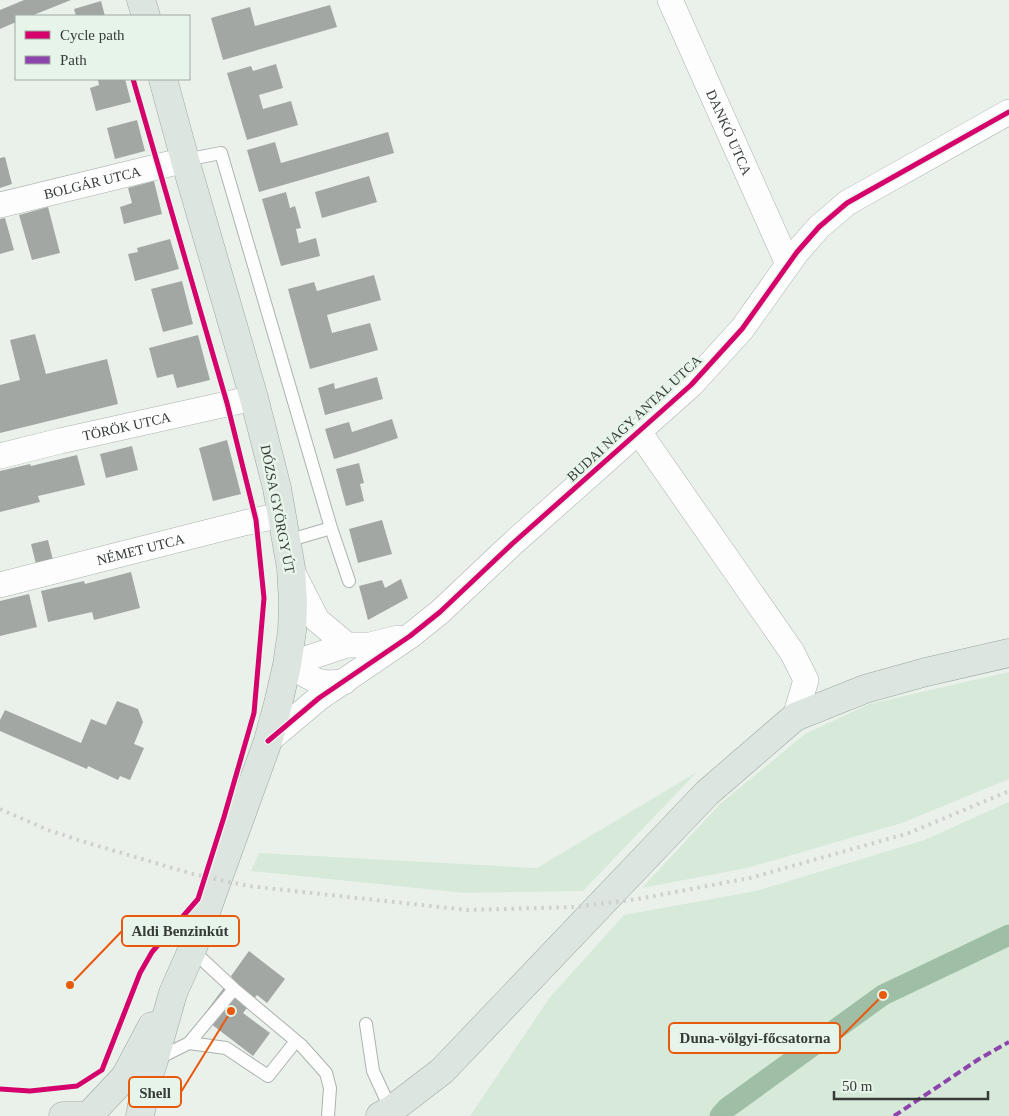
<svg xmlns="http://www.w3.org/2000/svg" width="1009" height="1116" font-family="'Times New Roman',serif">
<rect width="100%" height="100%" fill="#eaf1eb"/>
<path fill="#d7eada" d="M 1009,672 L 1009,779 L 902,823 L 747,868 L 642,888 L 720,804 L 805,734 L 869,704 Z
M 697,772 L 583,891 L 465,893 L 251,871 L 259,853 L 537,868 Z
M 1009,802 L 1009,1116 L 470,1116 L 550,997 L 624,915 L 756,891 L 924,840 Z"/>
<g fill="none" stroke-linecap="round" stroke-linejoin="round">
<path stroke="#9ebfa6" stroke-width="21" d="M 720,1116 L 727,1108 L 883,995 L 1009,935"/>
</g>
<path fill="#a2a7a3" d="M 24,0 L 71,0 L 31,16 L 16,16 L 16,22 L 0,29 L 0,10 Z
M 101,1 L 105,16 L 76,16 L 74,9 Z
M 330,5 L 337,27 L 223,60 L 211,18 L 250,7 L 255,26 Z
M 276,64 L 283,88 L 259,95 L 263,109 L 291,101 L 298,125 L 247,140 L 227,73 L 251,66 L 253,71 Z
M 102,79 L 125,79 L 131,102 L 96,111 L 90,88 L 99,85 L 98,80 Z
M 137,120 L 145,151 L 115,159 L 107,128 Z
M 388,132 L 394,153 L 259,192 L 247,150 L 275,142 L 281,163 Z
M 5,157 L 12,184 L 0,188 L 0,158 Z
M 369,176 L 377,202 L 322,218 L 315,192 Z
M 154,181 L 162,214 L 124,224 L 120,207 L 132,203 L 128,188 Z
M 286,192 L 290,208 L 295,206 L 301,228 L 296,229 L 299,243 L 316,238 L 320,256 L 281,266 L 262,199 Z
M 48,207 L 60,253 L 32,260 L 19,215 Z
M 5,218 L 14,250 L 0,254 L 0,219 Z
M 170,239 L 179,269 L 135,281 L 128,254 L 138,252 L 137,248 Z
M 374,275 L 381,300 L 327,315 L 332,333 L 370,323 L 378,350 L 310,369 L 288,289 L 314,282 L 317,291 Z
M 182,281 L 193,324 L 163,332 L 151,289 Z
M 35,334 L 46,374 L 107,359 L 118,404 L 0,433 L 0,385 L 20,380 L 10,340 Z
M 198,335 L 210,380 L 177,388 L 173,374 L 157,378 L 149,348 Z
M 377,377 L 383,399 L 325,415 L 318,388 L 334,383 L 335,389 Z
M 392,419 L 398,438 L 357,452 L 334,459 L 325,429 L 349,422 L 352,432 Z
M 227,440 L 241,494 L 213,501 L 199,448 Z
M 132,446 L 138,470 L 106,478 L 100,454 Z
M 77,455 L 85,485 L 38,496 L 40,502 L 0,512 L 0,471 L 30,464 L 31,466 Z
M 359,463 L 364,483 L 360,484 L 364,501 L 346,506 L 336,469 Z
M 382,520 L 392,554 L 358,563 L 349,529 Z
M 48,540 L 53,560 L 36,564 L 31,544 Z
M 131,572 L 140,608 L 94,620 L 92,612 L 48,622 L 41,591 L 84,581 L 85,584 Z
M 401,579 L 408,598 L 368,620 L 359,586 L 382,580 L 385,588 Z
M 29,594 L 37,627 L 0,636 L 0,601 Z
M 117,701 L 138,709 L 143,722 L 134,744 L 144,748 L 130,780 L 120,776 L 118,780 L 88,766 L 87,769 L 0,731 L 0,720 L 5,710 L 81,743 L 91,719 L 106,725 Z
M 249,951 L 285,979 L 267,1003 L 257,995 L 243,1013 L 270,1033 L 253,1056 L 202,1017 L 232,977 L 231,976 Z"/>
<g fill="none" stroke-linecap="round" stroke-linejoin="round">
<defs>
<path id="service" d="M 185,160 L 221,153 L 331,528 L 349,581
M 287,541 L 331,528
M 192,950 L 234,989 L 301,1045 L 326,1073 L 330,1088 L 328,1116
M 366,1024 L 373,1071 L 391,1110
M 189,1043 L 234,989
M 157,1059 L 189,1043 L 226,1048 L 268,1076 L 296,1041"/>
<g id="minor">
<path id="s1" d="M 670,0 L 788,264"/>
<path id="s2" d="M 0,205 L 185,160"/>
<path d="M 639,432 L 792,652 L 806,680 L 795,717"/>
<path id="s3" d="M 0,456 L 60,441 L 254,398"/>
<path d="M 291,569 L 317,620 L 347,645 L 370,645 L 398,638"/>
<path id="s4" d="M 0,585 L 244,523 L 281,515"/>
<path d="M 287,665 L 347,645"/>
<path d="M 287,665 L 317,681 L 327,683 L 344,682"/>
<path d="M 268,741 L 319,698 L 410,636 L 440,612 L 512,544 L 691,385 L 742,329 L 797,252 L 819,227 L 847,203 L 1009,112"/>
</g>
<path id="primary" d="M 141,0 L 146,16
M 93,1111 L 125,1077 L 152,1026
M 63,1116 L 85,1116
M 140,1116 L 146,1084 L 154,1060 L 173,993 L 192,950 L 268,741 L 279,700 L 287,665 L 292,631 L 293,603 L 291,568 L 277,488 L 254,398 L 185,160 L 163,79
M 380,1116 L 391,1110 L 442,1071 L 707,793 L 795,717 L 865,689 L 926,672 L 1009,653"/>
</defs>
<use href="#service" stroke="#acb2ad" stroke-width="14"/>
<use href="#minor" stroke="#acb2ad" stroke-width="26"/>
<use href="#primary" stroke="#97a89c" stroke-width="29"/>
<use href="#service" stroke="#fcfdfc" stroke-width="12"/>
<use href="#minor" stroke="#fcfdfc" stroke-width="25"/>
<use href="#primary" stroke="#dce5df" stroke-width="28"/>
<path stroke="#ced0ce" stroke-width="4" stroke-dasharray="2.5 5" stroke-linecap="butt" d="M 0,809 L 48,830 L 91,844 L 193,874 L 248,886 L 467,910 L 575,907 L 638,899 L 750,878 L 909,833 L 1009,791"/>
<path stroke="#8e44ad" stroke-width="4" stroke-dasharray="8 4" stroke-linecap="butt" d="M 894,1116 L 979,1059 L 1009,1042"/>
<defs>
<path id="cycleway" d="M 268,741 L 319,698 L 410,636 L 440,612 L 512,544 L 691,385 L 742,329 L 797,252 L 819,227 L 847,203 L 1009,112
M 0,1089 L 30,1091 L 77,1086 L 102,1070 L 140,973 L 152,952 L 198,899 L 224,817 L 254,713 L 264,598 L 256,520 L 227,403 L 133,79"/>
</defs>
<use href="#cycleway" stroke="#e7f4ea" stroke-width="8"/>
<use href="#cycleway" stroke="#d6006c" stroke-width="5"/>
</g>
<g text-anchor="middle" stroke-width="5" stroke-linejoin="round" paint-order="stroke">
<g font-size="14" fill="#363b37" stroke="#e7f4ea">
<text dy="5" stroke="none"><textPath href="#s1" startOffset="145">DANKÓ UTCA</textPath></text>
<text dy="5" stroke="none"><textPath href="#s2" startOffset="95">BOLGÁR UTCA</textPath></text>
<text transform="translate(634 418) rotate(-43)" y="5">BUDAI NAGY ANTAL UTCA</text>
<text dy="5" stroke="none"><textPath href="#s3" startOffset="130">TÖRÖK UTCA</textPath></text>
<text transform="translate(278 509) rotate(79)" y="5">DÓZSA GYÖRGY ÚT</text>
<text dy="5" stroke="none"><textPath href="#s4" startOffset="145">NÉMET UTCA</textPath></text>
</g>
</g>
<path fill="none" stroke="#e8590c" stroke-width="2" d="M70 985L122 931M883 995L840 1038M231 1011L181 1092"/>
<g fill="#e8590c" stroke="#e7f4ea" stroke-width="2">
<circle cx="70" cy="985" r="5"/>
<circle cx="883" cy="995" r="5"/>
<circle cx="231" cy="1011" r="5"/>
</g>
<g fill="#e7f4ea" stroke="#e8590c" stroke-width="2">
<rect x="122" y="916" width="117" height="30" rx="5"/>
<rect x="669" y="1023" width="171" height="30" rx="5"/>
<rect x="129" y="1077" width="52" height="30" rx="5"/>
</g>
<g font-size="15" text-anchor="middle" font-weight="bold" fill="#363b37">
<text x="180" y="936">Aldi Benzinkút</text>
<text x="755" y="1043">Duna-völgyi-főcsatorna</text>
<text x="155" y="1098">Shell</text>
</g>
<rect x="15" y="15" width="175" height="65" fill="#e7f4ea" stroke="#a0aaa2"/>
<rect x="25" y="31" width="25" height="8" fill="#d6006c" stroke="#a0aaa2"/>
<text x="60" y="40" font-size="15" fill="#363b37">Cycle path</text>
<rect x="25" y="56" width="25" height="8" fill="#8e44ad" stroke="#a0aaa2"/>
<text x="60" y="65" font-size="15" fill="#363b37">Path</text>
<path d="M834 1091v8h154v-8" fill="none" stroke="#363b37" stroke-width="2.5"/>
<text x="842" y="1091" font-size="15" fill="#363b37" stroke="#e7f4ea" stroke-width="4" paint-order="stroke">50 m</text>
</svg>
